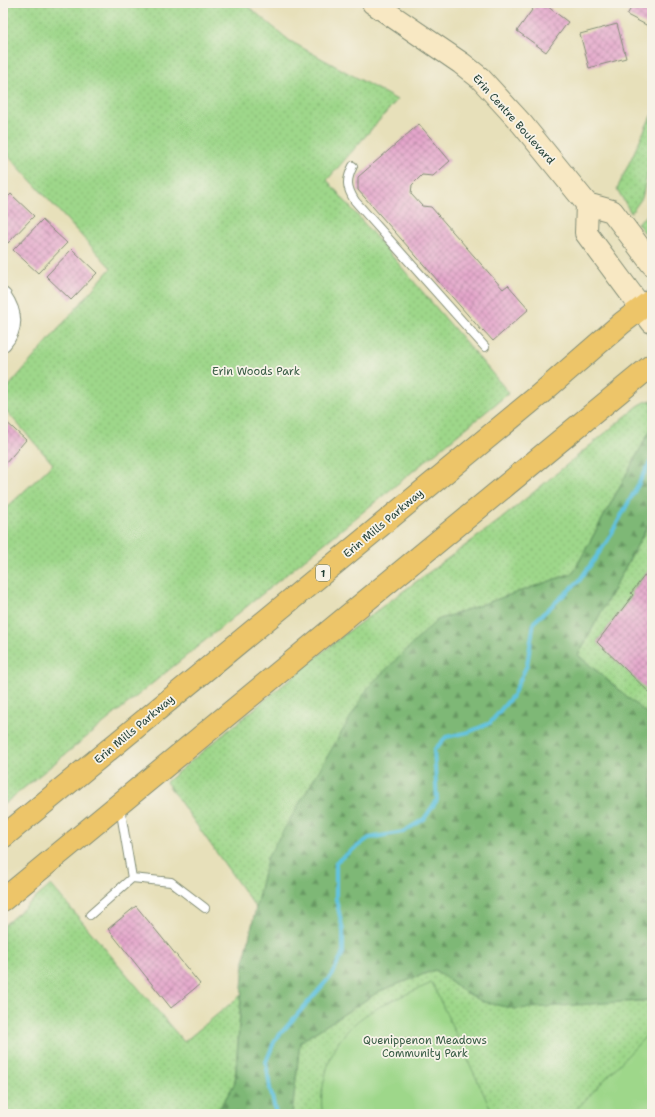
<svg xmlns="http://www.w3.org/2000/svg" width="655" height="1117" font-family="'Shantell Sans',sans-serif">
<defs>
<pattern id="green-dots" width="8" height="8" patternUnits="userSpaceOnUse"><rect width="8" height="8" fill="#9ed78a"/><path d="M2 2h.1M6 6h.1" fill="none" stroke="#88b978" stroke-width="1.8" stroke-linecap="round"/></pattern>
<pattern id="forest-firs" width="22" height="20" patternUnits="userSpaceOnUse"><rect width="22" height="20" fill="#7eb876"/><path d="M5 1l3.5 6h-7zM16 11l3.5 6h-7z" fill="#679762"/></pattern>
<pattern id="building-cross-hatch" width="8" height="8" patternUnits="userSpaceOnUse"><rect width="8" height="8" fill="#e4a6cb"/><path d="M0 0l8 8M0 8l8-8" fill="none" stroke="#b888a6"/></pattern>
</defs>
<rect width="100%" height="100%" fill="#f7f3e8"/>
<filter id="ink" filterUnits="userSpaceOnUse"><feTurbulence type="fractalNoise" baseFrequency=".025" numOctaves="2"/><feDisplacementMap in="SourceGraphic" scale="8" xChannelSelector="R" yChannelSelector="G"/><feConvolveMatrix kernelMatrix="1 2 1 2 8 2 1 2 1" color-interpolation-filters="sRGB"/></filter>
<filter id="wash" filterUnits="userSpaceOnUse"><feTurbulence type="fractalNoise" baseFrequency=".012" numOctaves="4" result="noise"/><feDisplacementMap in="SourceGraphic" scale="16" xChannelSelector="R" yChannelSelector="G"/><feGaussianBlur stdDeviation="0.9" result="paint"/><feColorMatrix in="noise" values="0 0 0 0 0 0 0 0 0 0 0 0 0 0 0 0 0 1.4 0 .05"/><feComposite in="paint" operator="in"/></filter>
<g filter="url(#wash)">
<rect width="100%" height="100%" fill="#e7e0ba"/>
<path fill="url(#green-dots)" stroke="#5e8a5f" d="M 3,3 L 244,3 L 290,41 L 397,100 L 327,180 L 509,393 L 3,805 L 3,511 L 53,464 L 3,407 L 3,393 L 111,268 L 3,150 Z
M 652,114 L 652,154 L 642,198 L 631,213 L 617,189 Z
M 652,211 L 652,235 L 644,232 L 637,223 Z
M 652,400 L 652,427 L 573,573 L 437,620 L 264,871 L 256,908 L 166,782 L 341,637 L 500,520 L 638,406 L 645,402 Z
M 652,518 L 652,566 L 631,593 L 633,595 L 597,642 L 652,695 L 652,718 L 578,655 Z
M 51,885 L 184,1042 L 241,995 L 235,1083 L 216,1114 L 3,1114 L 3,926 Z
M 435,970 L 460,989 L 629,1002 L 652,1000 L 652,1114 L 292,1114 L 300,1042 L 380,991 Z"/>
<path fill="url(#forest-firs)" stroke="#4e7a55" d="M 652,427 L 652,518 L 578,655 L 652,718 L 652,1000 L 515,1009 L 483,1002 L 460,989 L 435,970 L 380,991 L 300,1042 L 292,1114 L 216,1114 L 235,1083 L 244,961 L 267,858 L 369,686 L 437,620 L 573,573 Z"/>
<path fill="#9ed78a" stroke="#5e8a5f" d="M 432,983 L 493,1114 L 323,1114 C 320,1103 322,1089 325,1077 C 337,1017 383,1005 432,983 Z
M 646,1036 L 652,1042 L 652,1114 L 572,1114 Z"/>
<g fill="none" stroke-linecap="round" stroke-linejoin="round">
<path stroke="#61c2e0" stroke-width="4" d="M 276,1114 L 270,1088 L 266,1062 L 275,1040 L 331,976 L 343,953 L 343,930 L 336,899 L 336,862 L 369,838 L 403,832 L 424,819 L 437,800 L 434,750 L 446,737 L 469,732 L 490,723 L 513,695 L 527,665 L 534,622 L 579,581 L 608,540 L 652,459"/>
</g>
<g id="blocks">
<path fill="url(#building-cross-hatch)" d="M 537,3 L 543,3 L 568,22 L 546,52 L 517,31 Z
M 634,3 L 652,3 L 652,28 L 627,15 Z
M 617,24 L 626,58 L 589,68 L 580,34 Z
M 419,124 L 450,161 L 433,176 L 422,175 L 412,185 L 411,194 L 422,206 L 431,207 L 503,289 L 508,285 L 529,309 L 493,341 L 483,330 L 482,331 L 358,190 L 358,177 Z
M 11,194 L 34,216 L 8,243 L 3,239 L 3,202 Z
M 42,220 L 67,243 L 38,273 L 13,250 Z
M 72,249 L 97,273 L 71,300 L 46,276 Z
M 3,419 L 26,440 L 5,464 L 3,462 Z
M 652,566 L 652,695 L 597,642 L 633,595 L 631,593 Z
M 136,906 L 200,984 L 171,1008 L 108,929 Z"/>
</g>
</g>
<g filter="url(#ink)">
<use href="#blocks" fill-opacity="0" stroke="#838e77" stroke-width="1"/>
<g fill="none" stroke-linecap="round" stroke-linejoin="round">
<defs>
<path id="lane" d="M 353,166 C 346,180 346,187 355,201 L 485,347
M 132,878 L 171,882 L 205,908
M 90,915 L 132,878 L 120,807"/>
<path id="street" d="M 3,296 C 14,312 16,328 3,343"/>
<path id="secondary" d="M 373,3 L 461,63 L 480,78 L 522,124 L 587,204 L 612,211 L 652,264
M 587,204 L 586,233 L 652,322"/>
<path id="primary" d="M 3,837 L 538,396 L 622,323 L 652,300
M 3,900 L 652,365"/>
</defs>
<use href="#lane" stroke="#838e77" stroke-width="10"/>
<use href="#street" stroke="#838e77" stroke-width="18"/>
<use href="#secondary" stroke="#838e77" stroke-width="24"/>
<use href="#primary" stroke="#838e77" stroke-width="24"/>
<use href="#lane" stroke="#fff" stroke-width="8"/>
<use href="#street" stroke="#fff" stroke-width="16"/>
<use href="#secondary" stroke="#f8e8c3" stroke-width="22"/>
<use href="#primary" stroke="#edc569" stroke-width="22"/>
</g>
</g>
<g text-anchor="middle" stroke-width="3.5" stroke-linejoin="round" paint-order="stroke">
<rect fill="#f7f3e8" stroke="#60746a" stroke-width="1" x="316" y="565" width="14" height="16" rx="3"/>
<g font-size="10" font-weight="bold" fill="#1f3d34">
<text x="323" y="577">1</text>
</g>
<g font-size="11" fill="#1f3d34" stroke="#f7f3e8">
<text transform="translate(514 119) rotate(48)" y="4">Erin Centre Boulevard</text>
<text transform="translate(383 523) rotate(-40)" y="4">Erin Mills Parkway</text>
<text transform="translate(134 729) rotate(-40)" y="4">Erin Mills Parkway</text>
</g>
<g font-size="11" fill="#385c45" stroke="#f7f3e8">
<text x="256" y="375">Erin Woods Park</text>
<text x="425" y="1044">Quenippenon Meadows<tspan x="425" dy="13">Community Park</tspan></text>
</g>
</g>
<rect width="655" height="1117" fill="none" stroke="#f7f3e8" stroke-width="16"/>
</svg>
